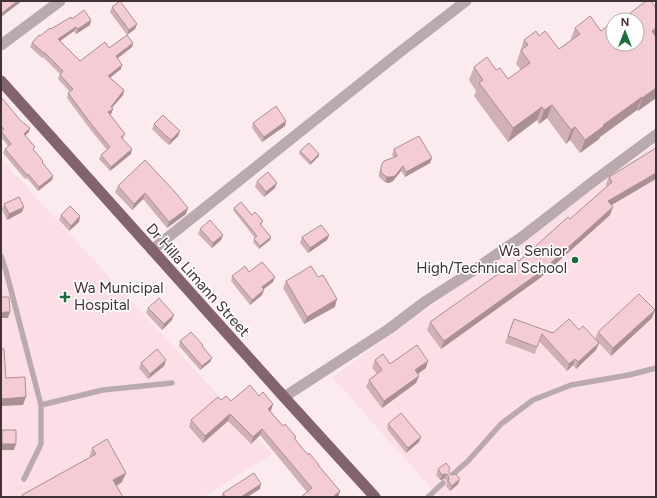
<svg xmlns="http://www.w3.org/2000/svg" width="657" height="498" font-family="Figtree,sans-serif">
<rect width="100%" height="100%" fill="#fbebef"/>
<path fill="#fcdfe6" d="M 656,144 L 656,497 L 439,497 L 332,377 Z
M 1,159 L 272,454 L 203,497 L 1,497 Z"/>
<g fill="none" stroke-linecap="round" stroke-linejoin="round">
<path stroke="#baaaad" stroke-width="5.5" d="M 1,256 L 6,271 L 41,405 L 41,444 L 24,479
M 41,405 L 103,390 L 172,383
M 451,476 L 468,461 L 501,424 L 533,400 L 571,385 L 629,375 L 656,368
M 428,497 L 443,483"/>
<path stroke="#baaaad" stroke-width="11" d="M 1,45 L 60,1
M 152,250 L 400,52 L 466,1
M 284,397 L 389,329 L 426,301 L 474,270 L 522,237 L 590,184 L 656,135"/>
<path stroke="#84646c" stroke-width="11" d="M 1,81 L 284,397 L 375,497"/>
</g>
<path fill="#d1afb7" d="M 112,7 L 137,24 L 135,29 L 127,35 L 110,12 Z
M 656,8 L 656,98 L 638,111 L 637,110 L 600,137 L 599,139 L 580,153 L 570,140 L 566,144 L 547,118 L 539,124 L 537,120 L 508,142 L 474,96 L 476,91 L 469,80 L 474,67 L 496,70 L 508,79 L 521,70 L 516,64 L 524,40 L 539,36 L 559,49 L 570,41 L 575,28 L 601,31 L 613,44 Z
M 90,25 L 76,34 L 74,31 L 60,41 L 80,61 L 109,48 L 133,43 L 132,47 L 118,58 L 121,69 L 109,78 L 124,90 L 123,95 L 112,108 L 113,109 L 111,114 L 110,114 L 125,134 L 123,139 L 131,154 L 110,171 L 99,159 L 101,155 L 107,150 L 90,129 L 67,98 L 68,93 L 70,92 L 58,79 L 60,74 L 43,57 L 42,58 L 30,47 L 32,43 L 40,36 L 51,29 Z
M 1,97 L 29,132 L 25,136 L 34,150 L 43,161 L 43,163 L 53,176 L 52,180 L 38,191 L 27,178 L 25,179 L 3,153 L 5,149 L 8,146 L 1,137 Z
M 286,121 L 285,126 L 262,142 L 252,128 L 253,123 Z
M 154,124 L 180,131 L 178,136 L 169,145 L 163,140 L 152,129 Z
M 656,148 L 611,205 L 610,215 L 540,278 L 441,349 L 427,330 L 430,322 L 519,261 L 570,219 L 607,187 L 606,184 L 609,177 Z
M 394,149 L 432,158 L 430,163 L 405,177 L 401,171 L 393,181 L 389,183 L 385,182 L 382,180 L 379,177 L 379,173 L 382,164 L 394,157 L 392,155 Z
M 300,151 L 319,156 L 310,165 L 299,154 Z
M 257,181 L 275,188 L 264,197 L 255,187 Z
M 118,186 L 175,192 L 186,214 L 167,228 L 143,199 L 132,210 L 115,192 Z
M 4,204 L 22,212 L 7,220 L 2,209 Z
M 234,208 L 252,215 L 263,221 L 262,224 L 261,225 L 271,237 L 270,240 L 259,249 L 253,242 L 254,239 L 255,238 L 233,210 Z
M 61,215 L 80,216 L 79,222 L 69,231 L 59,220 Z
M 200,229 L 223,235 L 221,240 L 212,248 L 198,234 Z
M 329,235 L 327,240 L 308,253 L 300,243 L 302,237 Z
M 249,272 L 273,282 L 263,289 L 264,290 L 262,295 L 250,305 L 231,281 L 232,276 Z
M 286,281 L 335,307 L 304,324 L 283,288 Z
M 148,308 L 172,320 L 162,330 L 146,313 Z
M 652,318 L 611,356 L 599,343 L 596,350 L 576,369 L 573,365 L 567,371 L 539,341 L 535,354 L 505,343 L 514,319 L 553,333 L 579,330 L 595,339 L 598,332 Z
M 180,341 L 203,345 L 203,347 L 212,358 L 210,362 L 200,370 L 179,346 Z
M 166,360 L 164,366 L 148,379 L 139,368 L 141,363 Z
M 375,360 L 390,364 L 426,368 L 418,374 L 416,383 L 382,408 L 366,387 L 369,380 L 377,374 L 372,368 Z
M 221,400 L 231,401 L 271,411 L 270,411 L 283,426 L 296,437 L 295,439 L 308,455 L 319,466 L 340,491 L 338,497 L 301,497 L 307,492 L 260,435 L 251,444 L 228,421 L 203,443 L 189,427 L 191,420 Z
M 388,424 L 421,437 L 419,442 L 406,453 L 387,429 Z
M 2,430 L 14,450 L 1,450 L 1,432 Z
M 92,448 L 122,482 L 117,486 L 123,497 L 21,497 L 22,495 L 89,458 Z
M 438,469 L 449,471 L 449,473 L 460,479 L 458,484 L 450,491 L 446,486 L 447,483 L 446,480 L 444,479 L 440,480 L 436,475 Z
M 260,489 L 247,497 L 221,497 L 223,493 Z"/>
<path fill="#aa8f95" d="M 17,1 L 22,1 L 1,17 L 1,14 Z
M 91,20 L 90,25 L 76,34 L 78,29 Z
M 137,24 L 135,29 L 127,35 L 129,30 Z
M 76,27 L 74,31 L 57,43 L 58,39 Z
M 656,28 L 656,37 L 652,31 Z
M 133,43 L 132,47 L 114,61 L 116,56 Z
M 122,65 L 121,69 L 106,81 L 108,76 Z
M 656,88 L 656,98 L 638,111 L 642,98 Z
M 124,90 L 123,95 L 109,111 L 111,107 Z
M 642,97 L 637,110 L 600,137 L 599,139 L 580,153 L 585,140 L 603,125 Z
M 552,105 L 547,118 L 539,124 L 544,110 Z
M 542,107 L 537,120 L 508,142 L 513,128 Z
M 113,109 L 111,114 L 107,117 L 108,112 Z
M 286,121 L 285,126 L 262,142 L 264,137 Z
M 575,127 L 570,140 L 566,144 L 571,130 Z
M 30,128 L 29,132 L 22,138 L 24,134 Z
M 180,131 L 178,136 L 169,145 L 171,140 Z
M 132,149 L 131,154 L 110,171 L 111,167 Z
M 319,154 L 319,156 L 310,165 L 311,162 Z
M 432,158 L 430,163 L 405,177 L 406,172 Z
M 403,166 L 401,171 L 393,181 L 389,183 L 385,182 L 387,177 Z
M 656,173 L 656,179 L 605,209 L 608,201 Z
M 53,176 L 52,180 L 38,191 L 39,187 Z
M 277,183 L 275,188 L 264,197 L 266,192 Z
M 145,193 L 143,199 L 132,210 L 134,204 Z
M 24,207 L 22,212 L 7,220 L 9,214 Z
M 613,207 L 610,215 L 540,278 L 441,349 L 444,341 Z
M 188,208 L 186,214 L 167,228 L 169,222 Z
M 80,216 L 79,222 L 69,231 L 71,226 Z
M 223,235 L 221,240 L 212,248 L 213,243 Z
M 329,235 L 327,240 L 308,253 L 310,248 Z
M 271,237 L 270,240 L 259,249 L 260,246 Z
M 275,277 L 273,282 L 260,292 L 262,287 Z
M 264,290 L 262,295 L 250,305 L 252,300 Z
M 337,299 L 335,307 L 304,324 L 307,317 Z
M 655,310 L 652,318 L 611,356 L 613,348 Z
M 4,312 L 10,312 L 8,318 L 2,318 L 1,320 L 1,313 Z
M 174,315 L 172,320 L 162,330 L 164,324 Z
M 599,343 L 596,350 L 576,369 L 578,362 Z
M 212,358 L 210,362 L 200,370 L 202,366 Z
M 575,359 L 573,365 L 567,371 L 569,364 Z
M 166,360 L 164,366 L 148,379 L 150,374 Z
M 428,361 L 426,368 L 412,378 L 415,370 Z
M 419,376 L 416,383 L 382,408 L 384,401 Z
M 26,397 L 23,405 L 1,406 L 1,399 Z
M 273,404 L 271,411 L 266,415 L 268,409 Z
M 230,414 L 228,421 L 203,443 L 205,436 Z
M 262,429 L 260,435 L 251,444 L 253,437 Z
M 421,437 L 419,442 L 406,453 L 408,448 Z
M 2,444 L 16,444 L 14,450 L 1,450 Z
M 126,473 L 122,482 L 110,489 L 113,480 Z
M 446,474 L 444,479 L 440,480 L 442,475 Z
M 460,479 L 458,484 L 450,491 L 452,486 Z
M 261,484 L 260,489 L 247,497 L 241,497 Z
M 340,491 L 338,497 L 333,497 Z"/>
<path fill="#f3ccd5" stroke="#aa8f95" d="M 1,1 L 17,1 L 1,14 Z
M 120,1 L 137,24 L 129,30 L 112,7 Z
M 646,1 L 651,1 L 656,8 L 656,28 L 652,31 L 656,37 L 656,88 L 642,98 L 642,97 L 603,125 L 604,126 L 585,140 L 575,127 L 571,130 L 552,105 L 544,110 L 542,107 L 513,128 L 479,83 L 483,80 L 474,67 L 487,57 L 496,70 L 500,68 L 508,79 L 530,63 L 521,50 L 528,45 L 524,40 L 536,31 L 539,36 L 545,31 L 559,49 L 580,34 L 575,28 L 590,16 L 601,31 L 613,22 L 613,44 L 637,44 L 637,20 L 621,20 Z
M 84,10 L 91,20 L 78,29 L 76,27 L 58,39 L 80,61 L 105,42 L 109,48 L 127,35 L 133,43 L 116,56 L 122,65 L 108,76 L 124,90 L 111,107 L 113,109 L 108,112 L 125,134 L 121,137 L 132,149 L 111,167 L 101,155 L 110,147 L 92,125 L 68,93 L 73,89 L 60,75 L 63,71 L 45,53 L 44,53 L 32,43 L 39,35 L 40,36 L 50,28 L 51,29 L 71,17 L 72,19 Z
M 1,97 L 21,121 L 30,128 L 24,134 L 35,147 L 33,149 L 43,161 L 42,162 L 53,176 L 39,187 L 28,174 L 27,175 L 5,149 L 11,144 L 1,131 L 4,129 L 1,126 Z
M 276,106 L 286,121 L 264,137 L 253,123 Z
M 163,115 L 180,131 L 171,140 L 165,135 L 154,124 Z
M 419,136 L 432,158 L 406,172 L 403,166 L 395,176 L 391,177 L 387,177 L 384,175 L 381,172 L 381,168 L 382,164 L 384,161 L 397,156 L 394,149 Z
M 309,143 L 319,154 L 311,162 L 300,151 Z
M 656,148 L 656,173 L 608,201 L 613,207 L 543,270 L 444,341 L 430,322 L 518,260 L 519,261 L 568,217 L 570,219 L 612,182 L 609,177 Z
M 145,160 L 175,192 L 188,208 L 169,222 L 145,193 L 134,204 L 118,186 Z
M 268,172 L 277,183 L 266,192 L 257,181 Z
M 19,197 L 24,207 L 9,214 L 4,204 Z
M 241,202 L 252,215 L 255,212 L 263,221 L 260,224 L 271,237 L 260,246 L 254,239 L 257,236 L 234,208 Z
M 70,206 L 80,216 L 71,226 L 61,215 Z
M 210,220 L 223,235 L 213,243 L 200,229 Z
M 321,225 L 329,235 L 310,248 L 302,237 Z
M 262,262 L 275,277 L 262,287 L 264,290 L 252,300 L 232,276 L 245,266 L 249,272 Z
M 311,266 L 318,277 L 323,275 L 337,299 L 307,317 L 286,281 Z
M 639,294 L 655,310 L 613,348 L 598,332 Z
M 1,297 L 9,297 L 10,312 L 4,312 L 4,313 L 1,313 Z
M 159,298 L 174,315 L 164,324 L 148,308 Z
M 514,319 L 553,333 L 569,319 L 579,330 L 583,326 L 599,343 L 578,362 L 575,359 L 569,364 L 542,334 L 537,347 L 508,336 Z
M 191,332 L 203,345 L 202,346 L 212,358 L 202,366 L 180,341 Z
M 417,345 L 428,361 L 415,370 L 419,376 L 384,401 L 369,380 L 382,370 L 375,360 L 383,354 L 390,364 Z
M 1,349 L 4,349 L 6,378 L 25,377 L 26,397 L 1,399 Z
M 157,349 L 166,360 L 150,374 L 141,363 Z
M 250,385 L 259,396 L 263,392 L 273,404 L 268,409 L 283,426 L 285,424 L 296,437 L 294,438 L 308,455 L 309,453 L 319,465 L 318,465 L 340,491 L 333,497 L 301,497 L 312,488 L 262,429 L 253,437 L 230,414 L 205,436 L 191,420 L 218,397 L 221,400 L 226,396 L 231,401 Z
M 401,413 L 421,437 L 408,448 L 388,424 Z
M 2,430 L 16,430 L 16,444 L 2,444 Z
M 107,439 L 126,473 L 113,480 L 123,497 L 23,497 L 22,495 L 96,454 L 92,448 Z
M 446,463 L 450,468 L 449,470 L 449,473 L 452,475 L 456,474 L 460,479 L 452,486 L 448,481 L 449,479 L 448,475 L 446,474 L 442,475 L 438,469 Z
M 254,473 L 261,484 L 241,497 L 225,497 L 223,493 Z"/>
<g fill="#1d6c3c" stroke="#fdfdfd" stroke-width="1.5">
<circle cx="575" cy="260" r="4"/>
<path d="M63 291h4v4h4v4h-4v4h-4v-4h-4v-4h4z"/>
</g>
<g text-anchor="middle" stroke-width="3.5" stroke-linejoin="round" paint-order="stroke">
<g font-size="15" fill="#413235" stroke="#fdfdfd" text-anchor="end">
<text x="567" y="256">Wa Senior<tspan x="567" dy="17">High/Technical School</tspan></text>
<text x="74" y="293" text-anchor="start">Wa Municipal<tspan x="74" dy="17">Hospital</tspan></text>
</g>
<g font-size="15" fill="#413235" stroke="#fdfdfd">
<text transform="translate(198 280) rotate(48)" y="5">Dr Hilla Limann Street</text>
</g>
</g>
<rect width="657" height="498" fill="none" stroke="#413235" stroke-width="4"/>
<g transform="translate(625 32)"><circle r="19" fill="#fdfdfd" stroke="#b2acad"/>
<path d="M0-3L7 15L0 10L-7 15Z" fill="#1d6c3c"/>
<text y="-6" font-size="11" font-weight="bold" text-anchor="middle" fill="#413235">N</text>
</g>
</svg>
